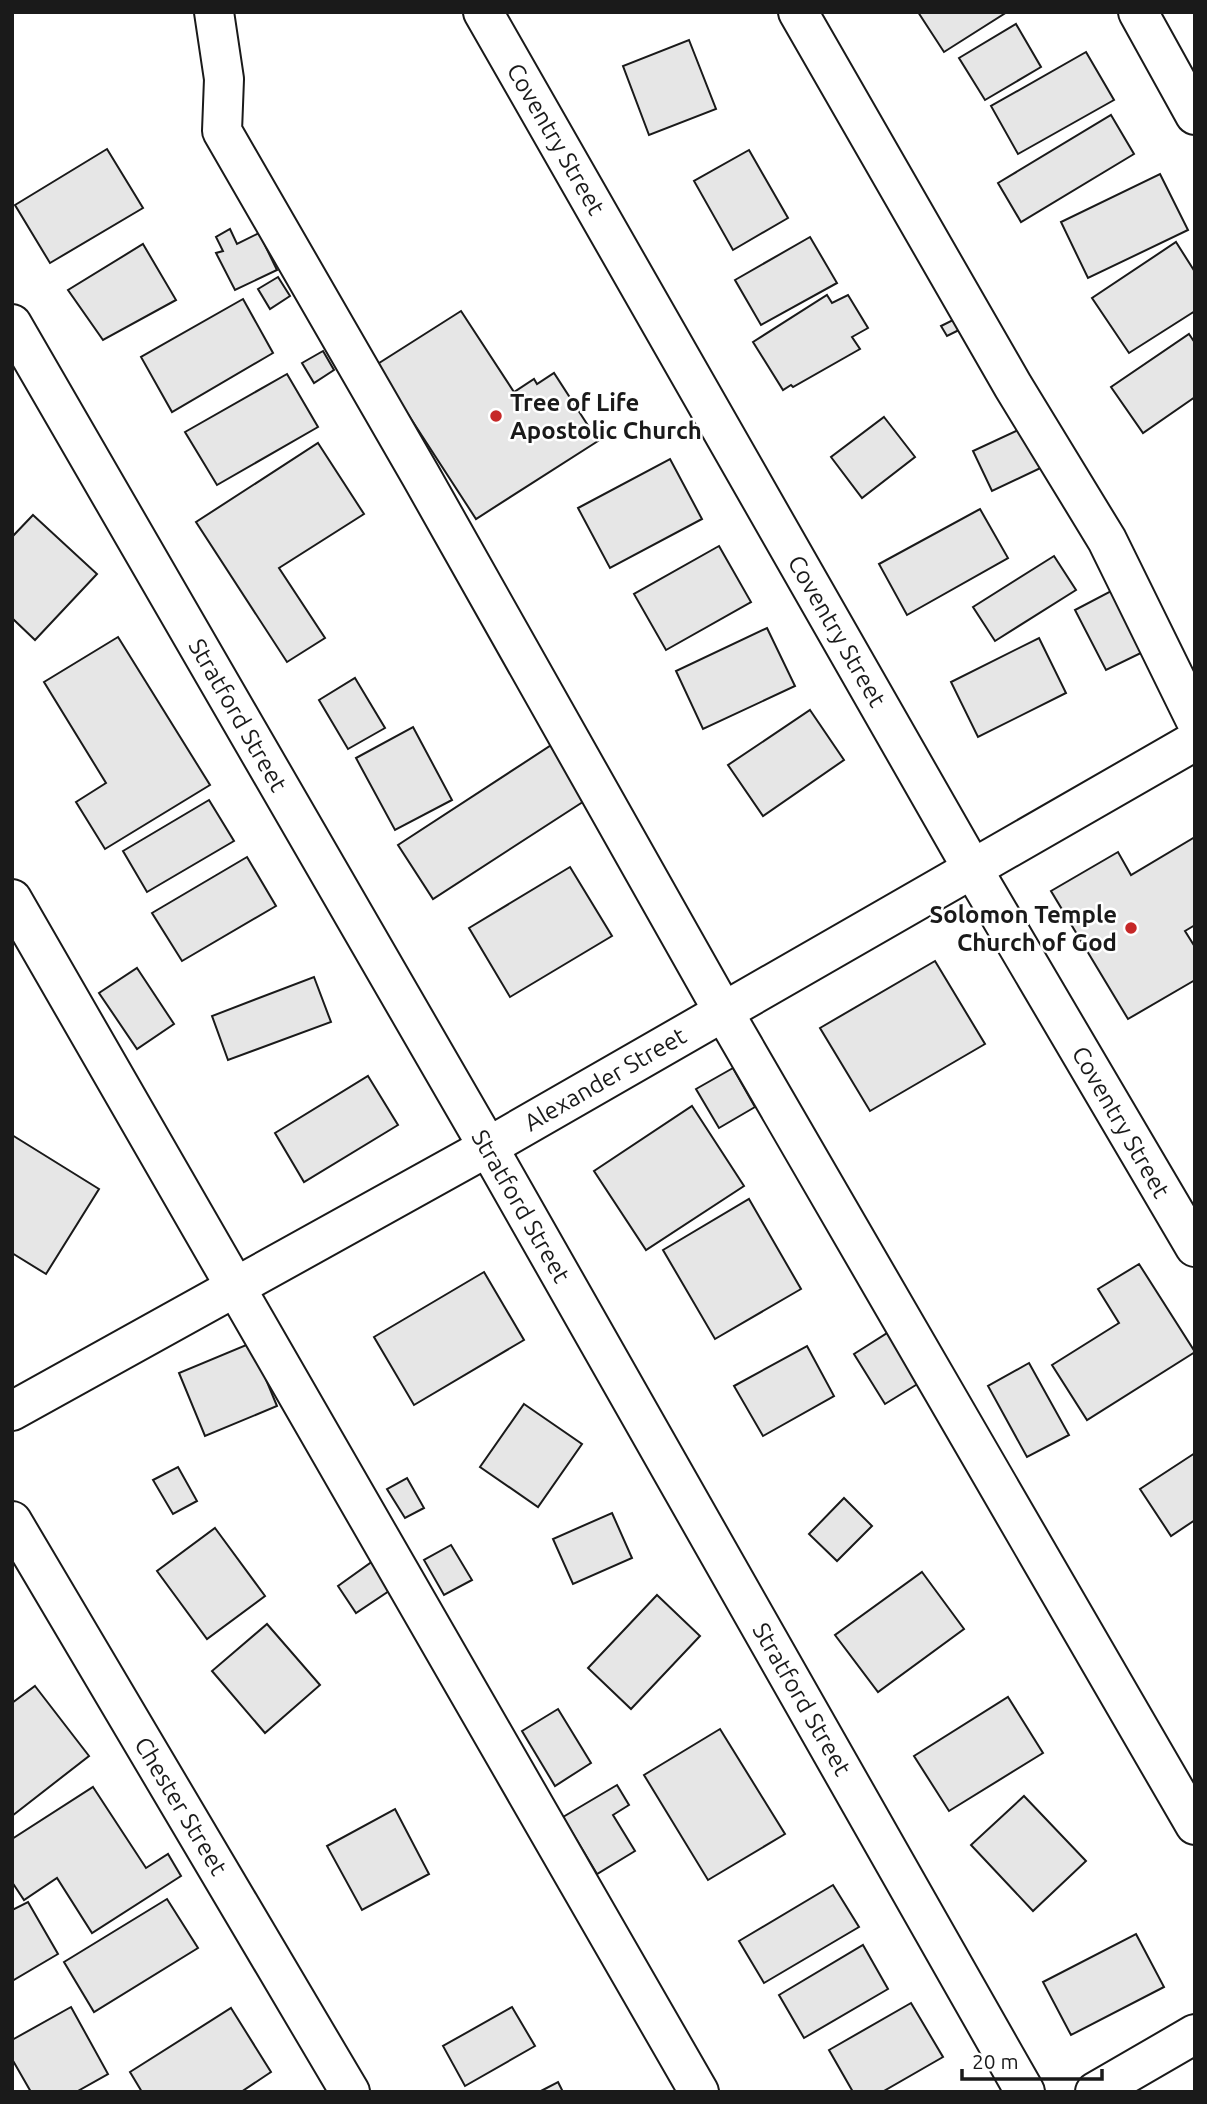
<svg xmlns="http://www.w3.org/2000/svg" width="1207" height="2104" viewBox="0 0 1207 2104" font-family="Ubuntu,sans-serif">
	<style>
		.building { fill: #e6e6e6; stroke: #1a1a1a; stroke-width: 2 }
		.lines { fill: none; stroke-linecap: round; stroke-linejoin: round }
		.minor-casing { stroke: #1a1a1a; stroke-width: 42 }
		.minor { stroke: #fff; stroke-width: 38 }
		.poi-dot { fill: #c62828; stroke: #fff; stroke-width: 2.5 }
		.labels { text-anchor: middle; dominant-baseline: central; stroke-width: 5; stroke-linejoin: round; paint-order: stroke }
		.street-label { font-size: 24px; fill: #1a1a1a; stroke: #fff }
		.poi-label { font-size: 24px; font-weight: bold; fill: #1a1a1a; stroke: #fff; text-anchor: start }
	</style>
	<rect width="100%" height="100%" fill="#fff"/>
	<g class="building">
		<polygon points="918,12 1007,12 944,52"/>
		<polygon points="1016,24 1041,67 985,100 959,58"/>
		<polygon points="689,40 716,109 649,135 623,66"/>
		<polygon points="1086,52 1114,100 1018,154 991,106"/>
		<polygon points="1111,115 1134,154 1021,222 998,183"/>
		<polygon points="107,149 143,208 50,263 15,205"/>
		<polygon points="749,150 788,218 733,250 694,181"/>
		<polygon points="1160,174 1188,230 1088,278 1061,222"/>
		<polygon points="230,229 237,244 259,233 277,270 235,290 216,253 223,251 216,237"/>
		<polygon points="810,237 837,283 761,325 735,280"/>
		<polygon points="1176,242 1195,272 1195,311 1129,353 1092,298"/>
		<polygon points="143,244 176,300 103,340 68,290"/>
		<polygon points="278,277 290,296 270,309 258,289"/>
		<polygon points="827,295 832,303 848,295 868,328 852,337 860,349 793,387 791,385 783,390 753,342"/>
		<polygon points="243,299 273,353 172,412 141,357"/>
		<polygon points="461,311 514,392 534,379 537,384 554,373 598,441 476,519 376,365"/>
		<polygon points="953,320 959,330 947,336 941,326"/>
		<polygon points="1189,334 1195,343 1195,397 1143,433 1111,387"/>
		<polygon points="323,351 334,370 314,383 302,363"/>
		<polygon points="287,374 318,427 217,485 185,432"/>
		<polygon points="884,417 915,457 862,498 831,457"/>
		<polygon points="1031,424 1049,464 992,491 973,451"/>
		<polygon points="318,443 364,514 279,568 325,638 287,662 196,522"/>
		<polygon points="670,459 702,519 610,568 578,508"/>
		<polygon points="980,509 1008,558 907,615 879,564"/>
		<polygon points="33,515 97,574 35,640 12,618 12,537"/>
		<polygon points="719,546 751,602 666,650 634,594"/>
		<polygon points="1054,556 1076,590 995,641 973,607"/>
		<polygon points="1113,590 1145,651 1106,670 1075,610"/>
		<polygon points="767,628 795,686 703,729 676,671"/>
		<polygon points="118,637 210,785 105,849 76,802 106,783 44,682"/>
		<polygon points="1039,638 1066,693 978,737 951,682"/>
		<polygon points="355,678 385,728 348,749 319,700"/>
		<polygon points="810,710 844,760 763,816 728,765"/>
		<polygon points="413,727 452,800 395,830 356,758"/>
		<polygon points="556,742 592,796 433,899 398,845"/>
		<polygon points="209,800 234,841 147,892 123,851"/>
		<polygon points="1195,837 1195,925 1185,931 1195,947 1195,980 1128,1019 1051,891 1118,852 1131,875"/>
		<polygon points="247,857 276,906 182,961 152,913"/>
		<polygon points="570,867 612,936 510,997 469,928"/>
		<polygon points="935,961 985,1044 870,1111 820,1028"/>
		<polygon points="137,968 174,1024 137,1049 99,993"/>
		<polygon points="314,977 331,1022 228,1060 212,1016"/>
		<polygon points="733,1068 755,1107 719,1128 696,1089"/>
		<polygon points="368,1076 398,1125 304,1182 275,1133"/>
		<polygon points="692,1106 744,1186 646,1250 594,1171"/>
		<polygon points="12,1135 99,1189 46,1274 12,1253"/>
		<polygon points="749,1199 801,1289 715,1339 663,1250"/>
		<polygon points="1139,1264 1195,1352 1087,1420 1052,1365 1119,1323 1098,1289"/>
		<polygon points="484,1272 524,1340 414,1405 374,1337"/>
		<polygon points="892,1330 924,1380 885,1404 854,1354"/>
		<polygon points="251,1343 277,1406 205,1436 179,1373"/>
		<polygon points="807,1346 834,1396 763,1436 734,1386"/>
		<polygon points="1029,1363 1069,1435 1027,1457 988,1386"/>
		<polygon points="524,1404 582,1444 538,1507 480,1467"/>
		<polygon points="1195,1453 1195,1520 1171,1536 1140,1489"/>
		<polygon points="178,1467 197,1501 173,1514 153,1480"/>
		<polygon points="407,1478 424,1508 405,1518 387,1489"/>
		<polygon points="844,1498 872,1526 837,1561 809,1534"/>
		<polygon points="612,1513 632,1558 573,1584 553,1539"/>
		<polygon points="215,1528 265,1596 207,1639 157,1571"/>
		<polygon points="451,1545 472,1580 444,1595 424,1560"/>
		<polygon points="373,1561 392,1589 356,1613 338,1586"/>
		<polygon points="922,1572 964,1629 878,1692 835,1635"/>
		<polygon points="657,1595 700,1636 631,1709 588,1668"/>
		<polygon points="267,1624 320,1685 265,1733 212,1671"/>
		<polygon points="35,1686 89,1756 12,1816 12,1703"/>
		<polygon points="1008,1697 1043,1753 949,1811 914,1756"/>
		<polygon points="558,1709 591,1763 555,1786 522,1731"/>
		<polygon points="720,1729 785,1834 708,1880 644,1775"/>
		<polygon points="617,1785 629,1805 613,1815 635,1851 597,1874 563,1817"/>
		<polygon points="93,1787 146,1868 168,1854 181,1876 92,1933 57,1878 24,1900 12,1882 12,1839"/>
		<polygon points="1024,1796 1086,1861 1033,1911 971,1845"/>
		<polygon points="395,1809 429,1874 362,1910 327,1846"/>
		<polygon points="833,1885 859,1927 764,1983 739,1941"/>
		<polygon points="167,1899 198,1948 94,2012 64,1962"/>
		<polygon points="28,1902 58,1954 12,1981 12,1910"/>
		<polygon points="1136,1934 1164,1987 1071,2035 1043,1982"/>
		<polygon points="863,1945 888,1989 804,2038 779,1995"/>
		<polygon points="911,2003 943,2057 882,2092 853,2092 829,2050"/>
		<polygon points="71,2007 108,2074 76,2092 31,2092 12,2059 12,2040"/>
		<polygon points="512,2007 535,2046 465,2086 443,2046"/>
		<polygon points="231,2008 271,2072 241,2092 142,2092 130,2072"/>
		<polygon points="558,2082 563,2092 539,2092"/>
	</g>
	<g class="lines">
		<g class="minor-casing">
			<g id="minor">
				<polyline points="214,12 224,79 222,131 421,476 723,1011 1195,1825"/>
				<polyline points="483,12 972,868 1195,1247"/>
				<polyline points="798,12 1013,386 1107,540 1195,719"/>
				<polyline points="1138,12 1195,115"/>
				<polyline points="12,324 488,1147 1025,2092"/>
				<polyline points="12,899 699,2092"/>
				<polyline points="12,1411 488,1147 1195,741"/>
				<polyline points="12,1521 350,2092"/>
				<polyline points="1095,2092 1195,2034"/>
			</g>
		</g>
		<use href="#minor" class="minor"/>
	</g>
	<g class="poi-dot">
		<circle cx="496" cy="416" r="7"/>
		<circle cx="1131" cy="928" r="7"/>
	</g>
	<g class="labels">
		<g class="street-label">
			<text transform="translate(556 139) rotate(60)">Coventry Street</text>
			<text transform="translate(837 631) rotate(60)">Coventry Street</text>
			<text transform="translate(238 715) rotate(60)">Stratford Street</text>
			<text transform="translate(605 1079) rotate(-30)">Alexander Street</text>
			<text transform="translate(1121 1122) rotate(60)">Coventry Street</text>
			<text transform="translate(521 1206) rotate(60)">Stratford Street</text>
			<text transform="translate(802 1699) rotate(60)">Stratford Street</text>
			<text transform="translate(181 1806) rotate(59)">Chester Street</text>
		</g>
		<g class="poi-label">
			<text x="510" y="402">Tree of Life<tspan x="510" dy="28">Apostolic Church</tspan></text>
			<text x="1117" y="914" text-anchor="end">Solomon Temple<tspan x="1117" dy="28">Church of God</tspan></text>
		</g>
	</g>
	<rect width="1207" height="2104" fill="none" stroke="#1a1a1a" stroke-width="28"/>
	<path d="M962 2069v10h140v-10" fill="none" stroke="#1a1a1a" stroke-width="3.5"/>
	<text x="972" y="2069" font-size="21" fill="#1a1a1a" stroke="#ffffff" stroke-width="5" paint-order="stroke">20 m</text>
</svg>
